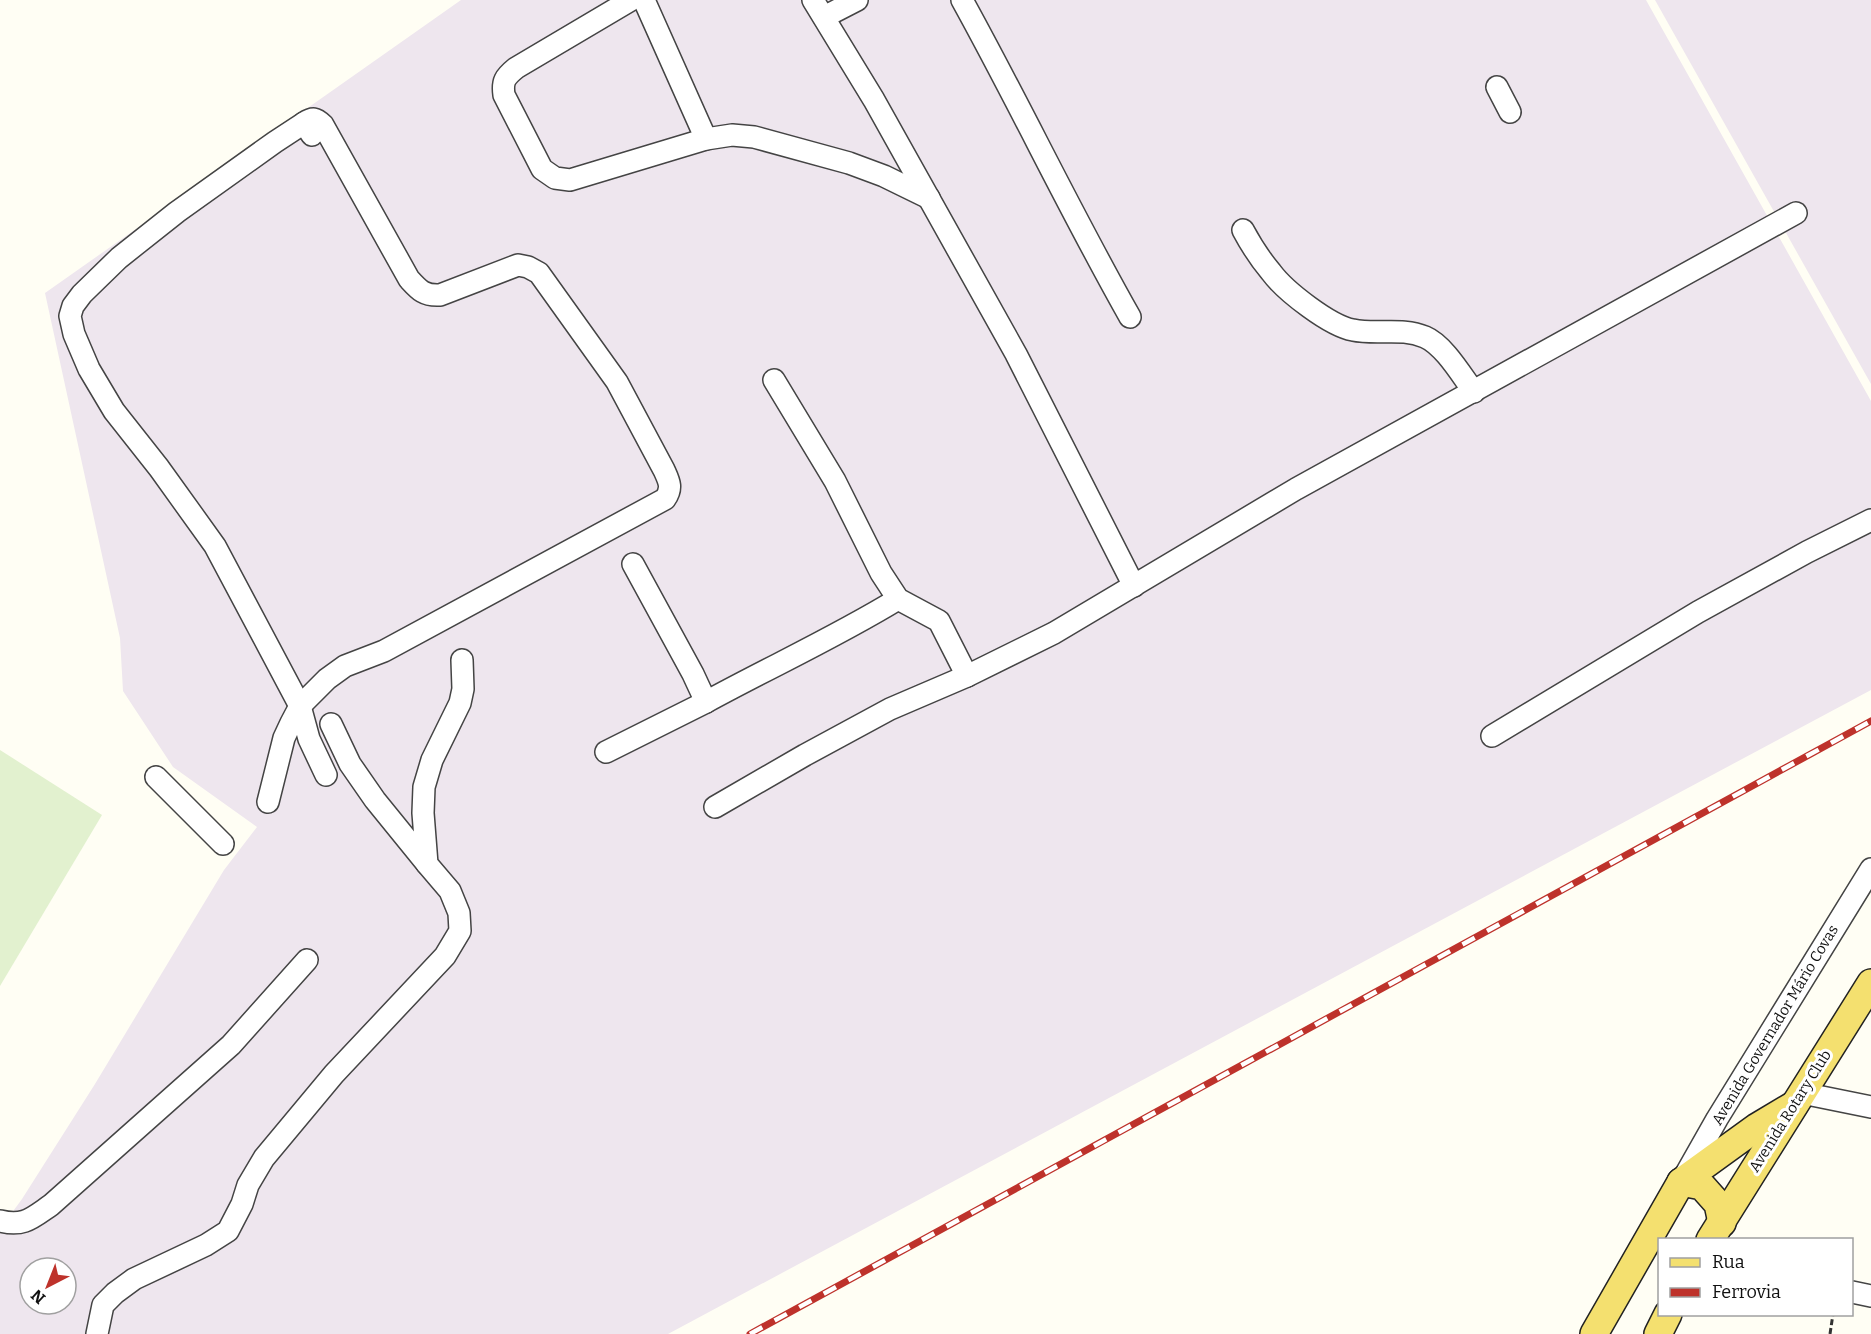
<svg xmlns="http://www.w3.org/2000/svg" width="1871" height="1334" viewBox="0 0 1871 1334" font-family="Bitter,serif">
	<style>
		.industrial { fill: #eee6ee; fill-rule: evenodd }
		.pitch { fill: #e2f1cf }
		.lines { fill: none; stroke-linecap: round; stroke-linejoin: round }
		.minor-casing { stroke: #444; stroke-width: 24 }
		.major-casing { stroke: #222; stroke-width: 30 }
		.path { stroke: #333; stroke-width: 3; stroke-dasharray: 6 3; stroke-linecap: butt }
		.minor { stroke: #fff; stroke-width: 21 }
		.major { stroke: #f4e06f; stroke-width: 27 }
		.rail-casing { stroke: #be322b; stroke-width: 7 }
		.rail { stroke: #fff; stroke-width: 4.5; stroke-dasharray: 14; stroke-linecap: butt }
		.labels { text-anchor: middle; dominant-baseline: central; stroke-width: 6; stroke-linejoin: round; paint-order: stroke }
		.street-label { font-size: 15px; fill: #111; stroke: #fff }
	</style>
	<rect width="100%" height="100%" fill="#fffef4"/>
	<g class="industrial">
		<path d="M461 0H1646L1871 401V690L668 1334H0V1229L22 1199 95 1084 224 870 257 827 173 767 123 691 120 638 45 293ZM30 1268H66V1304H30Z"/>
		<polygon points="1655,0 1871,0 1871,384"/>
	</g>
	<polygon class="pitch" points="0,750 102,815 0,986"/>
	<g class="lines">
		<g class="minor-casing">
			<g id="minor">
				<path d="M631 0 516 68C505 77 502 81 504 95L542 169 555 178 570 180 706 139 732 135 754 137 849 163 884 176 929 198"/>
				<polyline points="644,0 706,139"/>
				<polyline points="813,0 874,100 1016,354 1134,586"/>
				<path d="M962 0C1020 105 1071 213 1130 317"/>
				<polyline points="824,17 857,0"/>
				<polyline points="1497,87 1510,112"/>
				<polyline points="312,135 304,123 275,142 177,212 119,258 82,294 73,306 70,316 74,334 89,369 114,411 159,468 215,546 300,706 309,739 326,775"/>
				<path d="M1243 230C1251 245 1260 259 1271 272 1285 291 1330 326 1353 330 1377 335 1402 327 1425 337 1444 345 1462 376 1474 392"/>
				<path d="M633 564 693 674 706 702C770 667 836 637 898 599"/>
				<polyline points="967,676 1054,633 1296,489 1796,213"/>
				<polyline points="331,724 350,764 375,800 427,864"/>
				<polyline points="1492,736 1698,612 1807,552 1871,520"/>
				<polyline points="606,752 706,702"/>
				<polyline points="156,777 223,844"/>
				<path d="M268 802 284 738 291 723 300 706 327 679 345 666 384 651 665 499C673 488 669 481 664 470L617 382 539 273 528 267 518 265 440 295C424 296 419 290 409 279L323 125C316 118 313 117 304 123"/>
				<polyline points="715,807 805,755 890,709 967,676 939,621 898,599 881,573 835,481 774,380"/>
				<polyline points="1802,1093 1871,1107"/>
				<polyline points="1683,1179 1717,1119 1871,869"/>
				<path d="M0 1221C24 1227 32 1218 51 1205L231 1045 307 960"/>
				<polyline points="1852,1292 1871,1296"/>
				<polyline points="97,1334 103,1305 115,1293 134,1279 206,1245 228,1231 242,1204 248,1185 264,1158 334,1074 445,956 460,931 459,913 450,891 427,864 423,813 424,787 432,760 460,703 463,689 462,660"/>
			</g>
		</g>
		<g class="major-casing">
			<g id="major">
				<polyline points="1681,1182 1702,1186 1718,1204 1722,1223"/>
				<polyline points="1710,1240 1871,983"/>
				<polyline points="1594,1334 1681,1182 1757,1127 1794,1105"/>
				<polyline points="1658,1334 1668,1314"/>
			</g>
		</g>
		<polyline class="path" points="1830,1334 1833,1314"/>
		<use href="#minor" class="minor"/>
		<use href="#major" class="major"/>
		<g class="rail-casing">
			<polyline id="rail" points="750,1334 1871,721"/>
		</g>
		<use href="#rail" class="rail"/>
	</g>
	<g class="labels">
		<g class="street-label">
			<text transform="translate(1775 1025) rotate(-59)">Avenida Governador Mário Covas</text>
			<text transform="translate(1790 1111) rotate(-58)">Avenida Rotary Club</text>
		</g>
	</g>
	<rect x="1658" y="1238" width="195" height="78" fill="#ffffff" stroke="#a0a0a0" stroke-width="1.5"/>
	<rect x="1670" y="1258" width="30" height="9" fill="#f4e06f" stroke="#a0a0a0" stroke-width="1.5"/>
	<text x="1712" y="1268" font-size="18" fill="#111111">Rua</text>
	<rect x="1670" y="1288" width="30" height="9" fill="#be322b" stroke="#a0a0a0" stroke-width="1.5"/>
	<text x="1712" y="1298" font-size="18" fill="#111111">Ferrovia</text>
	<g transform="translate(48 1286) rotate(222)"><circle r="28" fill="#ffffff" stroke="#a0a0a0" stroke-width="1.5"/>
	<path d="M0-4.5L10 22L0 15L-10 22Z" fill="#be322b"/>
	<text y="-9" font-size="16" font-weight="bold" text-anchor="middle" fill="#111111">N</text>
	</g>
</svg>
